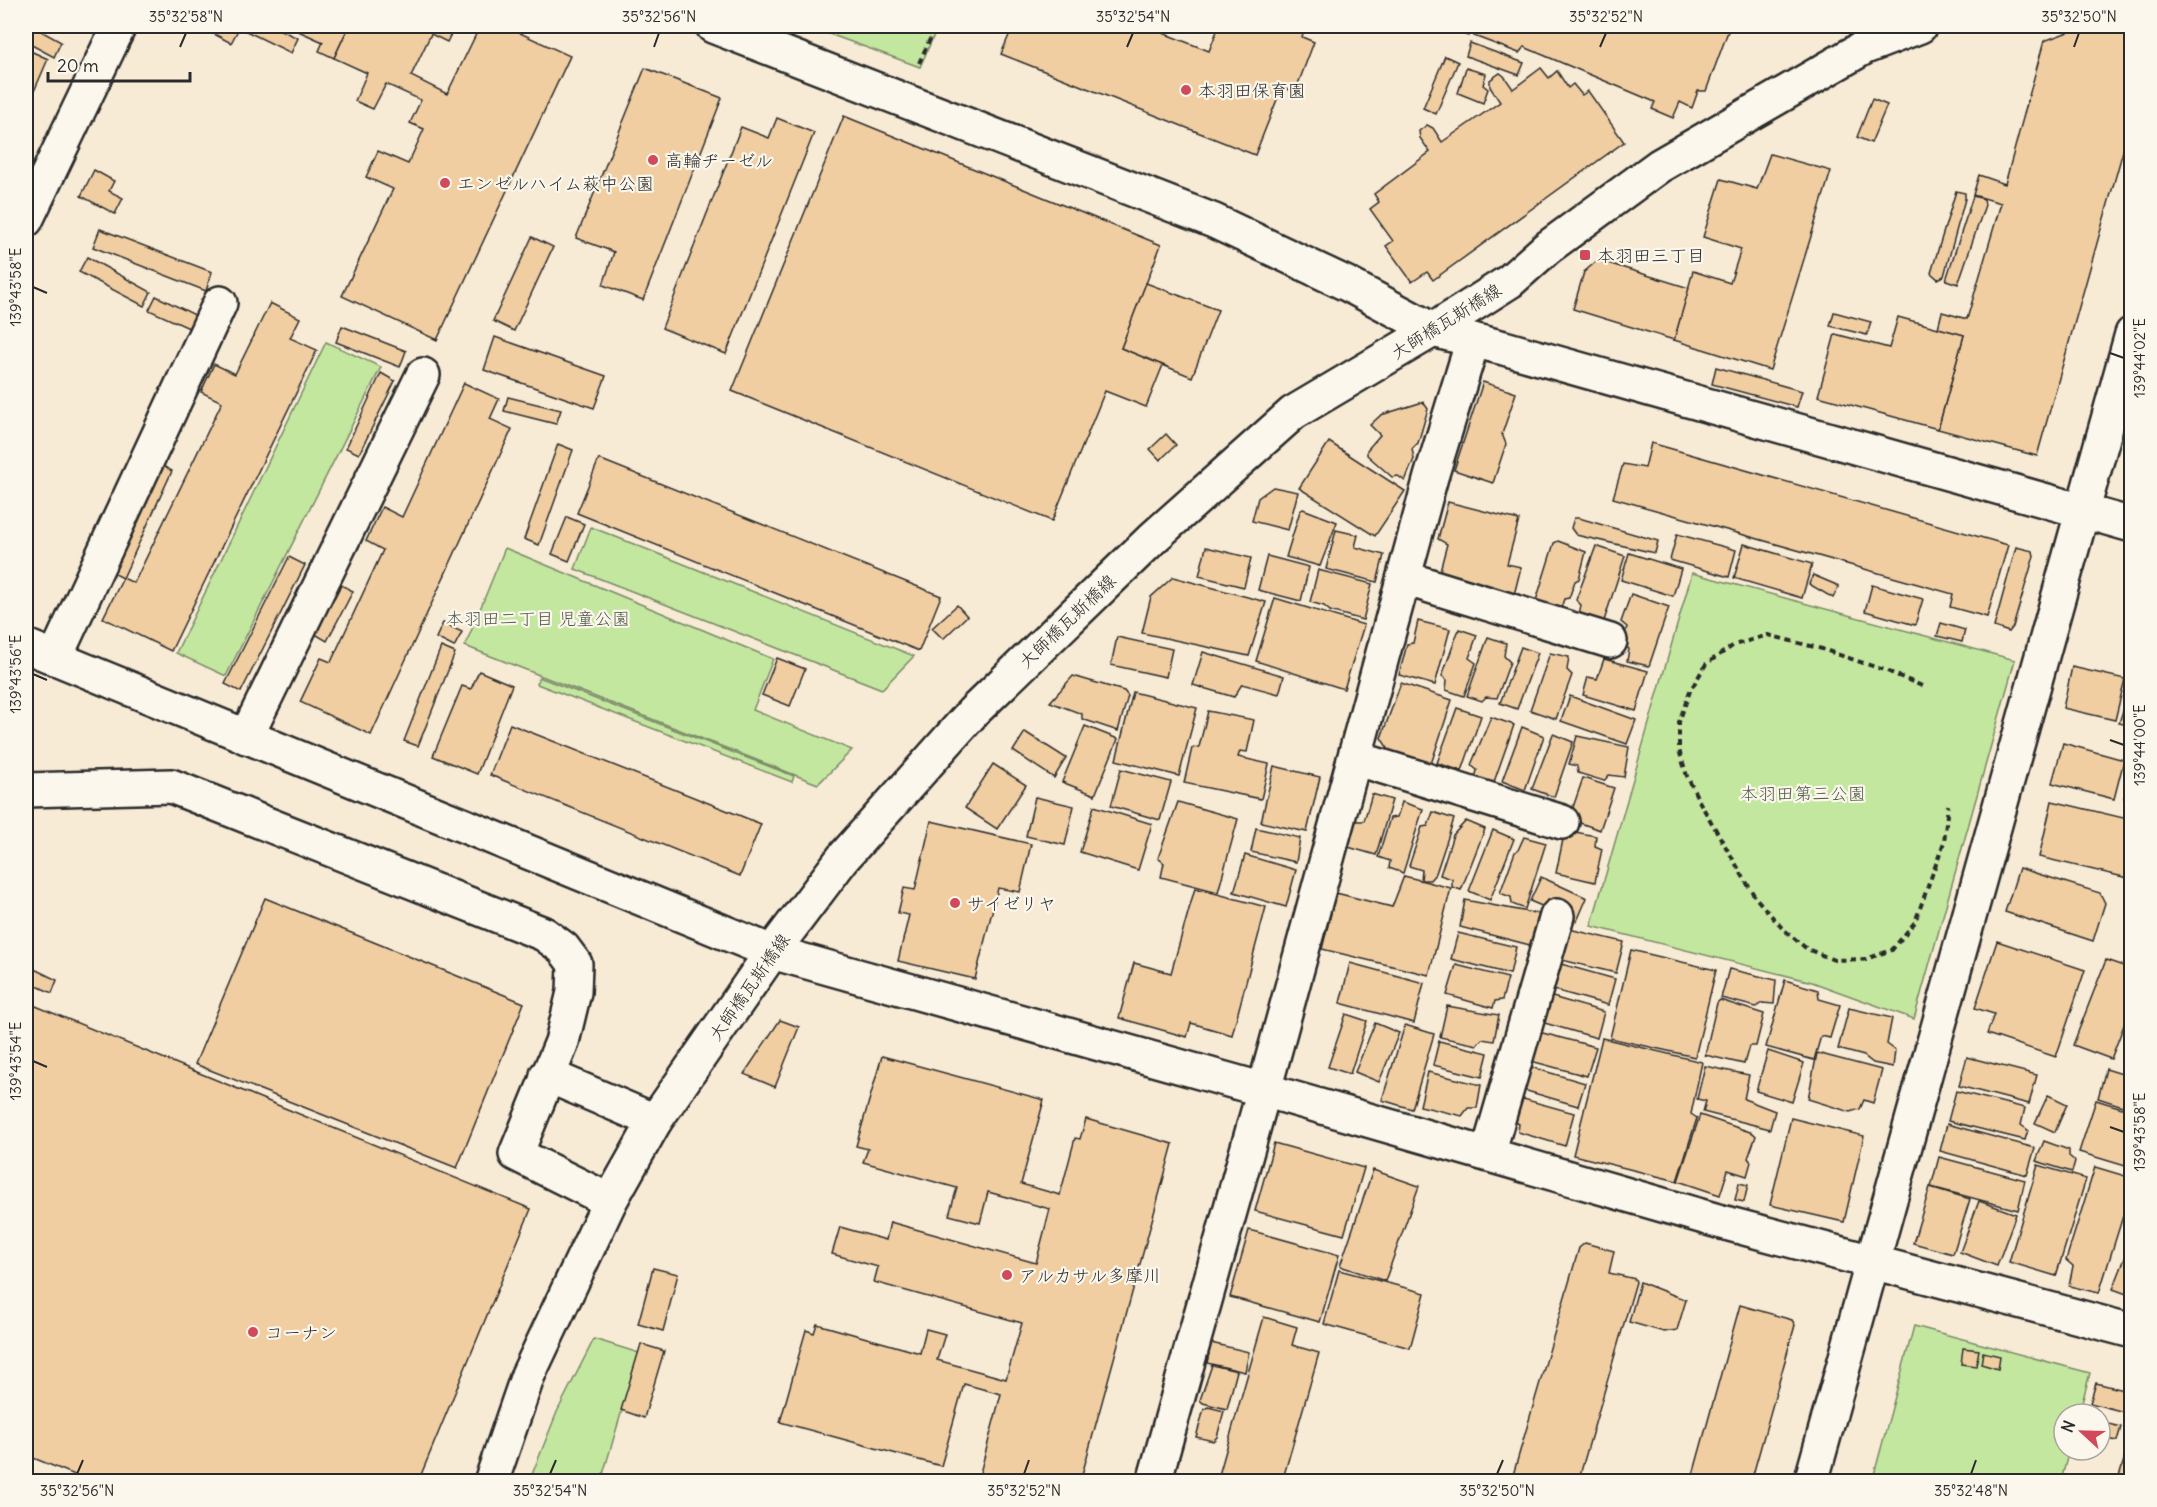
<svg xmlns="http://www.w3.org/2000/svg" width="2157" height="1507" viewBox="0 0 2157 1507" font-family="Delius,'Klee One',sans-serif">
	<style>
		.green { fill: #c4e7a0; stroke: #788966; stroke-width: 1.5 }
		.building { fill: #f1cea2; stroke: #2b2b2b; stroke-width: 1.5 }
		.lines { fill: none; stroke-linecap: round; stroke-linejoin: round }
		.minor-casing { stroke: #2b2b2b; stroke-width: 38 }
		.path { stroke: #2b2b2b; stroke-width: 4; stroke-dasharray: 6 4.5; stroke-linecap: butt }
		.minor { stroke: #fbf7ec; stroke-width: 33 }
		.ticks { fill: none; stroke: #2b2b2b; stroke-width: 2 }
		.poi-dot { fill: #d1495b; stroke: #fbf7ec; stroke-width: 2 }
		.labels { text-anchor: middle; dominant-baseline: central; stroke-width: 4.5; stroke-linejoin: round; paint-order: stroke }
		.poi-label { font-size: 18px; fill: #2b2b2b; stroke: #fbf7ec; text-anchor: start }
		.street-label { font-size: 18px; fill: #2b2b2b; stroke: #fbf7ec }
		.park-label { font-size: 18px; fill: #515a48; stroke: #fbf7ec }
		.neatline { fill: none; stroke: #2b2b2b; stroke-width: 2 }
		.ticks-label { font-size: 15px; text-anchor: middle; fill: #2b2b2b }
	</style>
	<rect width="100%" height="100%" fill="#f8ebd6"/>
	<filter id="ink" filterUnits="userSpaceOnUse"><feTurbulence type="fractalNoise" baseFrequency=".0167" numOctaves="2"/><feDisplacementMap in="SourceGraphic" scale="12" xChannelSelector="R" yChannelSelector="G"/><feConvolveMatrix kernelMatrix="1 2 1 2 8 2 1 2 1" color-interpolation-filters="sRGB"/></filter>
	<g filter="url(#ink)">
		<g class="green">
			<polygon points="823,26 938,26 920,67 821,31"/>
			<polygon points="326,342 381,367 226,676 176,653"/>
			<polygon points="591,527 914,656 882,689 575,569"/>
			<polygon points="505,548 773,659 753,710 852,750 818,784 465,646"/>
			<polygon points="1692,573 2015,660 1914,1019 1812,982 1591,926"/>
			<polygon points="539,677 794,776 792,782 537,684"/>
			<polygon points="1914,1326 2090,1373 2079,1414 2064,1414 2064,1450 2069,1450 2061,1481 1872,1482"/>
			<polygon points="594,1339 639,1353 601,1481 529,1482 557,1412"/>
		</g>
		<g class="building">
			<polygon points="26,26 32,26 61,42 54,57 26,42"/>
			<polygon points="199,26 240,26 231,43"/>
			<polygon points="243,26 272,26 298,38 291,53 242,29"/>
			<polygon points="287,26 349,26 334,58 319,51 323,42"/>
			<polygon points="349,26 455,26 447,42 431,34 411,76 447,94 480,26 505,26 570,56 437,340 342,296 393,189 366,177 378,151 408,164 424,129 410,123 421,100 386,84 373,109 355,101 367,73 334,58"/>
			<polygon points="1013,26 1145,26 1209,51 1219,26 1306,26 1302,37 1314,42 1295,92 1282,87 1255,155 1001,54"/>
			<polygon points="1442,26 1472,26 1468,36"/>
			<polygon points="1478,26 1730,26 1706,91 1698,91 1692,108 1680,102 1673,118 1652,109 1655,102 1524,47 1519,53 1474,36"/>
			<polygon points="2084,26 2132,26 2132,119 2037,456 1938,429 1964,335 1938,328 1942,312 1967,319 2001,203 1973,195 1979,175 2005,184 2044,41"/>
			<polygon points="1470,43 1524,63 1519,75 1466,56"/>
			<polygon points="26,49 48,59 26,110"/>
			<polygon points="1445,56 1458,62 1436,114 1423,108"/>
			<polygon points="645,68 722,98 643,300 603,285 614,252 576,238"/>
			<polygon points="1466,68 1486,74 1483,85 1488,89 1483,103 1458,93"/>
			<polygon points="1541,68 1549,78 1557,71 1568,88 1573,84 1582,95 1588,91 1624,142 1433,280 1427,272 1412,282 1386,246 1393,241 1370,209 1379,202 1374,194 1430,152 1420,138 1419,131 1427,125 1433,128 1442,142 1500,102 1490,87 1490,80 1500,73 1504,76 1513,89"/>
			<polygon points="1872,99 1887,105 1871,143 1857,137"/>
			<polygon points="844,116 1161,245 1121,348 1163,365 1146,407 1105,391 1052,521 732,391"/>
			<polygon points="777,118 814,133 726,354 662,328 741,127 769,138"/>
			<polygon points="1770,154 1831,171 1770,370 1674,340 1693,271 1730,283 1741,249 1703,237 1721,179 1757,189"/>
			<polygon points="94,170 114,181 109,191 123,198 115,214 81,196"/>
			<polygon points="1956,191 1965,193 1965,199 1944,276 1938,279 1931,273"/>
			<polygon points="1973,196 1984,199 1985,205 1958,284 1946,280"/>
			<polygon points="100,229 212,272 206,291 93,247"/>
			<polygon points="532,237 553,247 514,331 493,321"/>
			<polygon points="87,257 151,292 144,306 79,272"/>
			<polygon points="1598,260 1689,288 1674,340 1573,309 1584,272"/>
			<polygon points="1146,283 1218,310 1192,377 1121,348"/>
			<polygon points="156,296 197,316 191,329 149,310"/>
			<polygon points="270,303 300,318 290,338 317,350 171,651 103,618 123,578 134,583 222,402 201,392 214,364 235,374"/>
			<polygon points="1834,312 1871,322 1867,335 1830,326"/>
			<polygon points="1898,317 1964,335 1938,429 1818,396 1835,334 1889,348"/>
			<polygon points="342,326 406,351 400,367 336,342"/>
			<polygon points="495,337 606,376 594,408 484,370"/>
			<polygon points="1716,367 1802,391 1797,407 1712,384"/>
			<polygon points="381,373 395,381 359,454 346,448"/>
			<polygon points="1483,382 1516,393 1502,434 1506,444 1493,483 1454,470"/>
			<polygon points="464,383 499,399 490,419 512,429 371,735 300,702 321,658 331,662 383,550 366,541 382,507 402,517"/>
			<polygon points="508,397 561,410 556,424 504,411"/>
			<polygon points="1423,402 1428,409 1418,443 1412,449 1414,459 1405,481 1398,476 1392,477 1367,455 1367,450 1380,435 1370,425 1381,415"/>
			<polygon points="1166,434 1176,445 1160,460 1150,449"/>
			<polygon points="1329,442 1405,491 1375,536 1299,488"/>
			<polygon points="1651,443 2008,545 1987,617 1950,607 1953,594 1613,498 1623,464 1645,468"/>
			<polygon points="558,444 573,450 539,545 524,539"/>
			<polygon points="599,459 941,596 919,651 577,513"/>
			<polygon points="161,465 172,471 123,578 111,572"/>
			<polygon points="1273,487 1298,492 1288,530 1252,521 1258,498"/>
			<polygon points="1448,502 1519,520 1507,564 1521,567 1513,599 1438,578 1447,544 1438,539"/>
			<polygon points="1303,509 1337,522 1320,566 1286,557 1300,511"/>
			<polygon points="567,517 584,524 569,561 552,554"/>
			<polygon points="1574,518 1579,518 1658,541 1655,553 1576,535 1571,528"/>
			<polygon points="1336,530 1358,535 1355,547 1384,555 1377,582 1326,569"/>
			<polygon points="1677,534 1736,550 1729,577 1670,560"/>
			<polygon points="1558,541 1586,552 1579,579 1575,581 1569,598 1564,599 1560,611 1535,604 1554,543"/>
			<polygon points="1744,544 1812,564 1802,598 1734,578"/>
			<polygon points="1596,546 1625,556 1603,624 1579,616 1581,605 1576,600"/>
			<polygon points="1206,547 1251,558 1244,587 1199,576"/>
			<polygon points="2016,547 2033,551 2034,556 2013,627 2009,632 1994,627"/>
			<polygon points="1629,553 1681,569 1673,596 1621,580"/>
			<polygon points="1267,556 1309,567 1301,601 1258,590"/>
			<polygon points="289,557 305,565 241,692 225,684"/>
			<polygon points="1318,570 1372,584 1363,620 1330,611 1324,606 1310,602"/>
			<polygon points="1813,575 1839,586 1833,598 1809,584"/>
			<polygon points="1173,577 1266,602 1249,656 1142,633 1151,597"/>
			<polygon points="341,585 353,591 327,641 315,634"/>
			<polygon points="1872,585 1923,599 1915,625 1865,611"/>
			<polygon points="1631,594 1669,607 1649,666 1627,661 1629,649 1622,644 1627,627 1621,622"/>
			<polygon points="1275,598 1364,625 1344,689 1256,661"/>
			<polygon points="957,605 967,616 943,639 932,628"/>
			<polygon points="1418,621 1450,629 1435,685 1399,675 1407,644 1413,643"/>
			<polygon points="443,623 462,632 454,647 436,638"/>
			<polygon points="1941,623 1965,630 1962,642 1937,636"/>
			<polygon points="1459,629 1477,635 1469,658 1476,663 1464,696 1446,690 1447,680 1442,676"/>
			<polygon points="1117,637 1172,649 1166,677 1111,665"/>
			<polygon points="1488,637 1506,643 1504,656 1510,662 1497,698 1486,697 1482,701 1467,696"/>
			<polygon points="441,647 455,653 418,746 404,741"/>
			<polygon points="1521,647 1538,653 1517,709 1500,703"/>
			<polygon points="1203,652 1284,676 1279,694 1242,684 1234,697 1193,685"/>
			<polygon points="1550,653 1569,657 1567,670 1572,675 1556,719 1530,710"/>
			<polygon points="777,658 805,669 790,706 762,695"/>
			<polygon points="1604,659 1648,671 1636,711 1583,695 1588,677 1597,679"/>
			<polygon points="2072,667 2125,679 2115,720 2063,708"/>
			<polygon points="479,671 512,685 477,774 433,756 462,686 471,689"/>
			<polygon points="1073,676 1124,691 1128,696 1118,731 1082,719 1082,714 1050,702"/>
			<polygon points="2132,682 2132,726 2119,723"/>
			<polygon points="1401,683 1452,700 1431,764 1389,750 1381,738"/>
			<polygon points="1133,692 1197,708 1179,776 1116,760"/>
			<polygon points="1570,696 1636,720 1627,744 1561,721"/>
			<polygon points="1457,708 1481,716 1462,771 1437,763"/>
			<polygon points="1208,711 1254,720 1247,752 1240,751 1238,757 1269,764 1261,799 1184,783 1192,748 1199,747"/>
			<polygon points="1491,717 1514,725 1494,782 1475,780 1477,770 1471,765"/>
			<polygon points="510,724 761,824 740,876 490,775"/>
			<polygon points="1085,726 1118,739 1095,795 1062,782"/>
			<polygon points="1522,727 1544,736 1525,790 1502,781"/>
			<polygon points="1025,732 1066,758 1054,778 1013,751"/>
			<polygon points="1553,734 1573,742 1554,797 1532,789"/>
			<polygon points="1577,736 1629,747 1624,777 1609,775 1604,781 1578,773 1577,766 1569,764"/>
			<polygon points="2063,743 2124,760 2114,799 2052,783"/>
			<polygon points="993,764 1026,785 997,829 965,808"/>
			<polygon points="1274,766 1320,777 1307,832 1261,822"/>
			<polygon points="1121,769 1171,782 1160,820 1111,806"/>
			<polygon points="2132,770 2132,800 2124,798"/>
			<polygon points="1583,778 1614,788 1600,830 1569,819"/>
			<polygon points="1372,794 1392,800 1376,855 1348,847 1356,821 1364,821"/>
			<polygon points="1035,797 1074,806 1065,845 1026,836"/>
			<polygon points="2052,801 2132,820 2132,879 2039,857"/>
			<polygon points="1178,802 1238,819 1218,892 1161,877 1164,863 1158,858"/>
			<polygon points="1402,802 1423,809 1403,873 1389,868 1390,861 1378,857 1390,818 1397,817"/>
			<polygon points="1094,806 1152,824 1138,870 1080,852"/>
			<polygon points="1433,812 1454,819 1436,873 1430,880 1421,880 1422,870 1409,866 1422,827 1428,826"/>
			<polygon points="931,821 1031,844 1020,892 998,888 975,979 898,961 909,915 898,913 904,888 915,890"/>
			<polygon points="1466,821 1485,829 1461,890 1452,887 1452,879 1440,875 1453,835"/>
			<polygon points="1256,828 1300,838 1296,862 1251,852"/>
			<polygon points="1493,830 1514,839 1490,900 1469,891"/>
			<polygon points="1565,830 1596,836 1595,846 1602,849 1595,882 1556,873"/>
			<polygon points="1524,837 1546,843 1525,909 1512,904 1511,897 1500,893 1515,852 1518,850"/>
			<polygon points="1245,855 1296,870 1286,907 1234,892"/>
			<polygon points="2019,868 2100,893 2105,903 2093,941 2005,912"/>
			<polygon points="1404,876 1451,888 1429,975 1322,949 1336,893 1392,907"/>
			<polygon points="1541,877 1587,898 1577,921 1530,901"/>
			<polygon points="1195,888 1266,907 1232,1035 1191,1023 1187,1037 1119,1018 1134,963 1171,973"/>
			<polygon points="265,898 524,1003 457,1168 195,1064"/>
			<polygon points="1465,900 1539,914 1530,945 1460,927"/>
			<polygon points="1569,929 1624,942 1616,973 1562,960"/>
			<polygon points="1458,933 1516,947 1510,974 1451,959"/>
			<polygon points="1997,941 2085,970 2056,1057 1987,1034 1994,1014 1975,1008"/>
			<polygon points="1631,950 1716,970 1695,1057 1610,1038"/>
			<polygon points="2106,960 2132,969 2132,1004 2111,1059 2073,1045"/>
			<polygon points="1554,962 1615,979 1608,1005 1547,988"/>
			<polygon points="1350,963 1424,983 1414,1023 1340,1003"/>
			<polygon points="26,965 57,980 52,993 26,981"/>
			<polygon points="1456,965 1508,978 1502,1000 1495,1001 1493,1008 1447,995"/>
			<polygon points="1729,969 1776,980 1774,1004 1762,1003 1756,1007 1721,998"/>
			<polygon points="1785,980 1818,990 1819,999 1840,1005 1830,1038 1821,1036 1814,1060 1766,1047"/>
			<polygon points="1549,996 1604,1012 1597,1038 1541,1022"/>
			<polygon points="1720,1000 1764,1014 1756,1046 1749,1046 1744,1064 1705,1055 1717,1003"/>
			<polygon points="26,1002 531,1209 418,1482 92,1482 26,1455"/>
			<polygon points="1447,1006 1499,1015 1494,1041 1482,1039 1477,1045 1440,1037"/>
			<polygon points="1849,1008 1892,1018 1887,1044 1895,1050 1893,1067 1873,1063 1864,1056 1838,1049"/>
			<polygon points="1346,1014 1367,1021 1350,1074 1328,1067"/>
			<polygon points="780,1020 799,1027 775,1087 744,1074"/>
			<polygon points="1375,1023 1399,1033 1379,1082 1355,1072"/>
			<polygon points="1405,1025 1434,1034 1412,1109 1382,1100"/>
			<polygon points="1535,1031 1596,1047 1587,1076 1527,1060"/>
			<polygon points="1602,1038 1702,1062 1691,1114 1697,1118 1677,1181 1573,1155"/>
			<polygon points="1439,1041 1488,1053 1482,1077 1433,1065"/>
			<polygon points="1768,1051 1804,1063 1792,1102 1756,1091"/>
			<polygon points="1817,1053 1882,1070 1873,1103 1864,1100 1860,1109 1850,1112 1808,1099"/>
			<polygon points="882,1056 1044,1100 1021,1184 1060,1195 1075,1138 1080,1139 1086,1119 1173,1144 1080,1482 985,1482 987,1475 980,1473 1001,1394 964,1384 941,1466 780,1422 806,1330 814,1333 817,1324 920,1353 926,1329 945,1334 937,1360 1006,1379 1022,1323 874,1282 878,1267 832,1254 840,1227 886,1240 890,1222 1036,1263 1050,1209 988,1192 980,1223 949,1215 957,1188 863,1162 868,1149 856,1146"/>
			<polygon points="1967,1057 2037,1075 2029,1104 1959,1086"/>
			<polygon points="1527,1066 1585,1083 1578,1106 1520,1089"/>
			<polygon points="1705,1066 1749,1075 1744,1099 1775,1111 1770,1129 1703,1112 1706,1101 1697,1099"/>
			<polygon points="2106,1069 2132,1077 2132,1109 2098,1098"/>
			<polygon points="1428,1072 1481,1085 1477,1108 1468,1108 1462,1116 1420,1106"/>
			<polygon points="1956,1091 2025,1108 2021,1125 2028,1130 2025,1140 1948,1121"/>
			<polygon points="2048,1095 2067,1104 2055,1132 2035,1123"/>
			<polygon points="1516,1097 1574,1113 1565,1146 1518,1132 1519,1124 1510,1119"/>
			<polygon points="2096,1100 2132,1111 2132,1168 2079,1152"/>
			<polygon points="1700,1115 1753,1133 1756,1136 1748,1158 1751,1162 1747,1176 1728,1170 1720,1195 1678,1181"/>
			<polygon points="1791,1118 1864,1136 1844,1222 1770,1205"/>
			<polygon points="1947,1124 2035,1148 2027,1175 1940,1151"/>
			<polygon points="2044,1141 2069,1150 2069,1156 2075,1161 2072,1172 2036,1161"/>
			<polygon points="1274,1143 1364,1168 1344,1235 1255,1211"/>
			<polygon points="1939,1157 2025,1180 2018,1210 1931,1187"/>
			<polygon points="2038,1165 2086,1179 2056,1276 2009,1262"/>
			<polygon points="2095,1167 2132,1178 2132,1187 2099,1293 2069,1286 2073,1266 2066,1260"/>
			<polygon points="1373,1170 1419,1186 1385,1281 1340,1266"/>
			<polygon points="1739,1183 1748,1185 1744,1202 1735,1200"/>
			<polygon points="1930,1187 1970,1199 1953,1254 1913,1243"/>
			<polygon points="1979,1201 2016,1214 1997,1266 1960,1252"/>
			<polygon points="1249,1230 1339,1255 1320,1322 1230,1297"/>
			<polygon points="2132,1240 2132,1296 2113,1289"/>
			<polygon points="1585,1243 1614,1251 1609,1273 1635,1279 1636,1282 1578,1482 1511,1482 1579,1248"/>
			<polygon points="653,1268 678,1274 663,1331 638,1324"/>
			<polygon points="1339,1270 1425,1293 1410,1348 1324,1324"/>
			<polygon points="1640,1282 1686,1300 1677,1330 1664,1332 1629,1322"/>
			<polygon points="1740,1305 1792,1320 1795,1325 1751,1482 1691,1482"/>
			<polygon points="1264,1317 1297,1327 1292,1345 1319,1353 1282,1482 1217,1482"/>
			<polygon points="1211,1343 1249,1352 1245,1372 1207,1363"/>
			<polygon points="641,1344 664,1351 644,1418 621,1410"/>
			<polygon points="1963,1348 1979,1350 1976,1366 1961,1364"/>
			<polygon points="1983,1352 2000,1356 1998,1369 1981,1364"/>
			<polygon points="1212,1365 1237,1371 1227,1409 1203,1403 1200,1400"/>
			<polygon points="2096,1383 2132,1392 2132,1414 2090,1403"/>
			<polygon points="1208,1407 1224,1411 1217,1437 1213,1441 1196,1437 1204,1409"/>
			<polygon points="2100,1422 2121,1427 2117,1441 2100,1437"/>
			<polygon points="2132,1434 2132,1480 2119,1476"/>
		</g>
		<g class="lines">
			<g class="minor-casing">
				<g id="minor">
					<polyline points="713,26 1214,221 1347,284 1433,330 1504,348 2132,525"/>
					<polyline points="26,220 119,26"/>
					<polyline points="1404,578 1610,641"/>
					<polyline points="26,646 772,952 1264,1090 1718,1221 2132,1331"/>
					<polyline points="55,658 220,303"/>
					<polyline points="246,737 423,375"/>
					<polyline points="1355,758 1562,822"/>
					<polyline points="26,790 171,786 544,934 563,948 575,964 574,992 562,1042 516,1154 610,1201"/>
					<polyline points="547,1075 655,1121"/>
					<polyline points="1488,1154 1557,916"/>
					<polyline points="491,1482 528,1375 610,1201 655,1121 772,952 843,858 973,712 1154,537 1293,413 1433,330 1510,281 1547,248 1659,166 1865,47 1920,26"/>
					<polyline points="1154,1482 1264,1090 1431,477 1473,340"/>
					<polyline points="1811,1482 2132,334"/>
				</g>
			</g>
			<g class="path">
				<polyline points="919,63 936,26"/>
				<polyline points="1922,686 1887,671 1822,649 1768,635 1734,645 1706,664 1690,691 1679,722 1679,750 1687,776 1699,801 1755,897 1782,928 1807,949 1834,960 1866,959 1892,950 1915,922 1944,842 1948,805"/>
			</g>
			<use href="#minor" class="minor"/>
		</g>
	</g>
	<path class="ticks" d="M180 47 186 33M654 47 659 33M1127 47 1133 33M1600 47 1606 33M2074 47 2079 33M33 287 47 293M2110 353 2124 358M33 674 47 680M2110 740 2124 745M33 1061 47 1067M2110 1127 2124 1132M77 1474 83 1460M550 1474 556 1460M1024 1474 1029 1460M1497 1474 1503 1460M1971 1474 1976 1460"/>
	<g class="poi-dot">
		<circle cx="1186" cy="90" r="6"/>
		<circle cx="653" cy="160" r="6"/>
		<circle cx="445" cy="183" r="6"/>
		<rect x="1579" y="249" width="12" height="12" rx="3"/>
		<circle cx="955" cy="903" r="6"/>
		<circle cx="1007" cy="1275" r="6"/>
		<circle cx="253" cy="1332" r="6"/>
	</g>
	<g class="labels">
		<g class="poi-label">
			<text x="1198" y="90">本羽田保育園</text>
			<text x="665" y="160">高輪ヂーゼル</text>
			<text x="457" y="183">エンゼルハイム萩中公園</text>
			<text x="1597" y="255">本羽田三丁目</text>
			<text x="967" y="903">サイゼリヤ</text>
			<text x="1019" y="1275">アルカサル多摩川</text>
			<text x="265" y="1332">コーナン</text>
		</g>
		<g class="street-label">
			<text transform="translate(1446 321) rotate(-32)">大師橋瓦斯橋線</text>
			<text transform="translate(1067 621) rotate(-44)">大師橋瓦斯橋線</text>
			<text transform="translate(749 987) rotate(-55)">大師橋瓦斯橋線</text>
		</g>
		<g class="park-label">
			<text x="538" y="618">本羽田二丁目 児童公園</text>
			<text x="1803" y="793">本羽田第三公園</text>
		</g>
	</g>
	<rect width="2157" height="1507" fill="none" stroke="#fbf7ec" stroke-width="66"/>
	<g transform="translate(2082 1432) rotate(292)"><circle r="28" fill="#fbf7ec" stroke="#a8a59f" stroke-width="1.5"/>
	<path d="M0-4.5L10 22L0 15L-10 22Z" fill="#d1495b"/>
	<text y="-9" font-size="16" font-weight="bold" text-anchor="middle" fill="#2b2b2b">N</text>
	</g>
	<path d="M48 72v9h142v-9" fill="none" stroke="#2b2b2b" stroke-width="3"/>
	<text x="57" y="72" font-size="18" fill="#2b2b2b" stroke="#fbf7ec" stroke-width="4.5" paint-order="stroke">20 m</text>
	<rect x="33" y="33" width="2091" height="1441" class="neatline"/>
	<g class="ticks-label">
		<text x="186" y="22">35°32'58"N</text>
		<text x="659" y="22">35°32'56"N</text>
		<text x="1133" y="22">35°32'54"N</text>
		<text x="1606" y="22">35°32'52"N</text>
		<text x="2079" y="22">35°32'50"N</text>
		<text transform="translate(16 287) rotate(-90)" y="5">139°43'58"E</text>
		<text transform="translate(2140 358) rotate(-90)" y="5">139°44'02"E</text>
		<text transform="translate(16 674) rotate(-90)" y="5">139°43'56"E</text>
		<text transform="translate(2140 745) rotate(-90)" y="5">139°44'00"E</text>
		<text transform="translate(16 1061) rotate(-90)" y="5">139°43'54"E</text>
		<text transform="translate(2140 1132) rotate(-90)" y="5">139°43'58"E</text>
		<text x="77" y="1496">35°32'56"N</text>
		<text x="550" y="1496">35°32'54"N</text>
		<text x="1024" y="1496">35°32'52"N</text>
		<text x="1497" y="1496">35°32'50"N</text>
		<text x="1971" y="1496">35°32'48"N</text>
	</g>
</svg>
